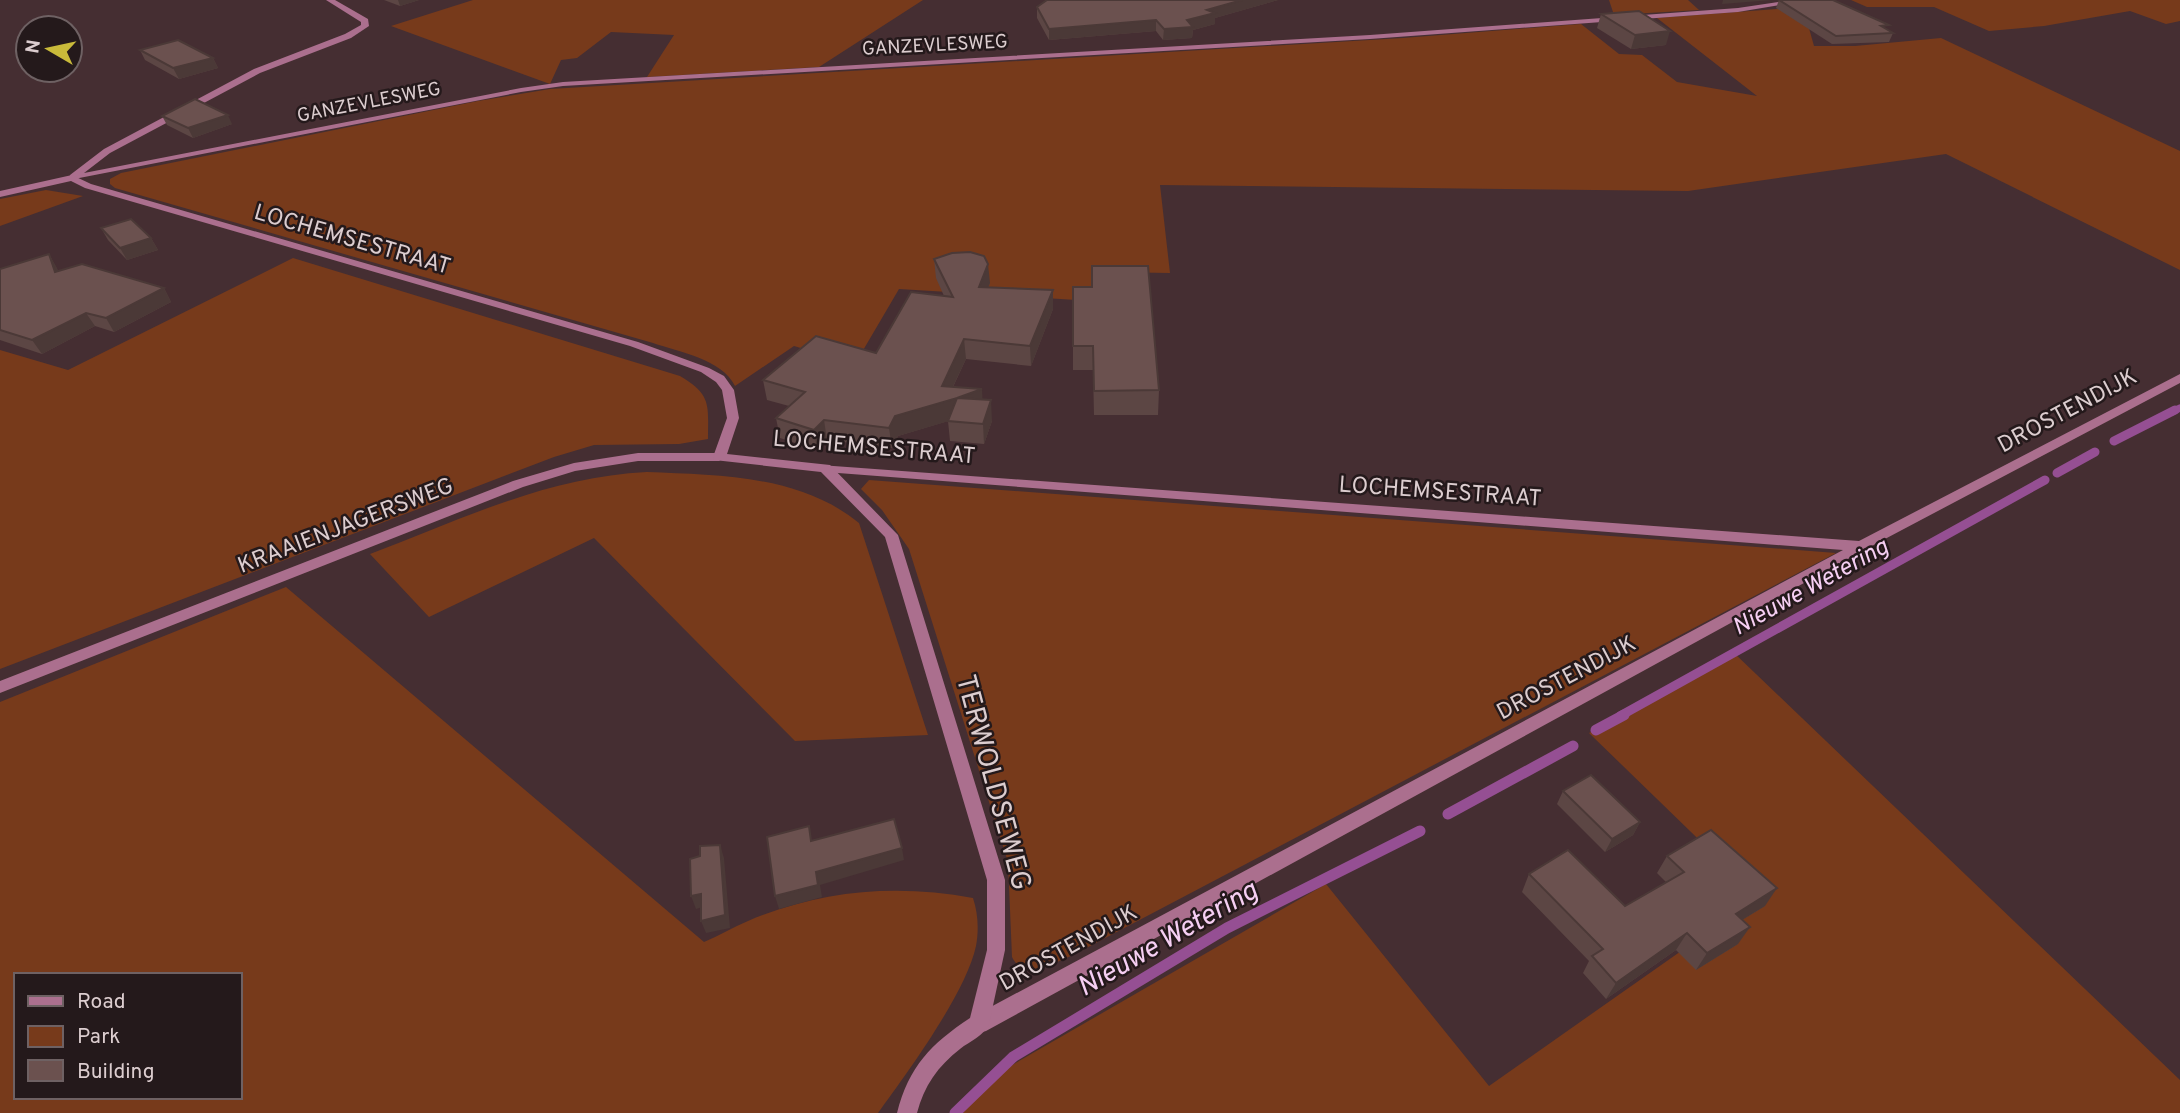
<svg xmlns="http://www.w3.org/2000/svg" width="2180" height="1113" viewBox="0 0 2180 1113" font-family="Overpass,sans-serif">
	<style>
		.green { fill: #773a1b; fill-rule: evenodd }
		.lines { fill: none; stroke-linecap: round; stroke-linejoin: round }
		.stream-far2 { stroke: #954f93; stroke-width: 7 }
		.stream-far1 { stroke: #954f93; stroke-width: 9 }
		.stream { stroke: #954f93; stroke-width: 11 }
		.minor { fill: #ab6f8e; fill-rule: evenodd }
		.tertiary { fill: #ab6f8e; fill-rule: evenodd }
		.wall { fill: #5c4644 }
		.shaded-wall { fill: #4b3937 }
		.building { fill: #6b514f; stroke: #4b3937; stroke-width: 2 }
		.labels { text-anchor: middle; dominant-baseline: central; stroke-width: 5; stroke-linejoin: round; paint-order: stroke }
		.far-street-label { font-size: 19px; fill: #dccdcf; stroke: #24191b }
		.street-label { font-size: 23px; fill: #dccdcf; stroke: #24191b }
		.water-label { font-size: 24px; font-style: italic; fill: #f6cff3; stroke: #24191b }
		.near-street-label { font-size: 28px; fill: #dccdcf; stroke: #24191b }
		.near-water-label { font-size: 28px; font-style: italic; fill: #f6cff3; stroke: #24191b }
	</style>
	<rect width="100%" height="100%" fill="#452e32"/>
	<g class="green">
		<polygon points="473,0 923,0 819,67 647,77 674,35 611,32 577,58 561,60 550,84 391,26"/>
		<polygon points="1609,0 1688,0 1699,10 1614,15"/>
		<polygon points="1851,0 2180,0 2180,21 2166,24 2130,11 2044,26 1989,31 1934,7 1867,7"/>
		<path d="M1790 8 1805 14 1814 46H1855L1941 38 2180 151V270L1946 154 1688 191 1160 185 1170 273 1110 272 1109 302 899 289 855 364 794 346 735 386C722 359 679 352 653 343L115 188 110 184V179L121 173 478 101 550 89 1403 38 1581 24 1619 54 1642 55 1677 82 1757 96 1657 18Z"/>
		<polygon points="46,190 83,196 0,226 0,199"/>
		<path d="M293 258 680 376C712 395 708 405 708 439L679 444 594 445 554 457 0 669V350L68 370Z"/>
		<path d="M647 472C719 475 800 475 859 523L928 735 795 741 594 538 429 617 370 554C462 519 547 477 647 472Z"/>
		<path d="M869 480 1836 553 1073 955C1055 962 1024 982 1012 957L1008 862 909 549 882 510 861 489Z"/>
		<path d="M286 587 704 942C719 936 733 927 748 921 821 890 896 884 973 898 978 913 979 930 976 946 966 993 907 1073 878 1113H0V702ZM16 975H240V1097H16Z"/>
		<path d="M1732 651 2180 1080V1113H963C976 1087 995 1076 1019 1061L1326 884 1489 1086 1758 897 1589 733Z"/>
	</g>
	<g class="lines">
		<polyline class="stream-far2" points="2172,412 2180,408"/>
		<g class="stream-far1">
			<polyline points="2114,441 2175,410"/>
			<polyline points="2057,473 2095,452"/>
			<polyline points="1620,716 2045,480"/>
		</g>
		<g class="stream">
			<polyline points="1596,730 1624,715"/>
			<polyline points="1448,814 1573,746"/>
			<polyline points="955,1113 1013,1057 1227,928 1420,831"/>
		</g>
		<g class="minor">
			<polygon points="326,0 335,0 368,19 369,26 351,38 260,73 110,153 84,173 521,88 563,82 1370,35 1738,8 1791,0 1810,0 1738,12 1370,39 563,86 521,92 69,180 70,175 104,149 254,69 345,34 361,25 361,22"/>
			<polygon points="2180,374 2180,383 1866,549 986,1031 979,1033 972,1031 969,1024 972,1017 1843,550 825,472 820,471 819,468 820,465 1859,541"/>
			<polygon points="638,453 719,453 725,457 719,461 638,461 575,471 523,487 0,693 0,681 513,481 574,463"/>
		</g>
		<path class="tertiary" d="M72 175 91 184 638 342 709 368 724 376 734 390 739 418 727 454 830 465 898 535 1005 880V950L989 1024C984 1036 970 1041 960 1049 938 1066 924 1086 917 1113H897C909 1066 931 1044 970 1018L987 950V880L885 537 821 472 714 460 713 457 727 418 722 390 716 382 701 372 630 346 85 188 71 181 0 197V191Z"/>
	</g>
	<g class="wall">
		<polygon points="384,0 419,0 400,6"/>
		<polygon points="1047,0 1278,0 1215,18 1215,24 1193,30 1192,38 1163,40 1156,31 1049,40 1037,18 1037,7"/>
		<polygon points="1779,0 1887,30 1893,33 1889,42 1832,44 1776,8"/>
		<polygon points="1601,14 1666,45 1631,49 1597,28"/>
		<polygon points="140,50 213,58 218,68 179,79 145,60"/>
		<polygon points="162,116 232,124 193,138 167,125"/>
		<polygon points="101,228 151,238 158,250 127,260 108,240"/>
		<polygon points="49,254 58,271 164,288 171,302 114,332 95,326 42,354 0,340 0,269"/>
		<polygon points="934,259 990,283 988,288 1053,309 1031,366 966,359 953,387 982,389 982,400 992,421 984,444 950,441 948,421 898,436 892,448 827,440 817,450 780,438 776,418 789,406 767,400 763,380 876,353 944,296 936,278"/>
		<polygon points="1073,287 1159,390 1158,415 1094,415 1093,370 1073,370"/>
		<polygon points="1563,791 1640,822 1633,835 1605,852 1557,804"/>
		<polygon points="1667,856 1765,906 1742,920 1738,944 1696,970 1676,950 1606,999 1583,973 1589,961 1522,892 1529,874 1625,906 1666,882 1657,873"/>
	</g>
	<g class="shaded-wall">
		<polygon points="398,0 419,0 400,6"/>
		<polygon points="1242,0 1278,0 1215,18 1215,24 1193,30 1192,38 1163,40 1164,29 1187,20 1207,10"/>
		<polygon points="1723,0 1772,0 1722,4"/>
		<polygon points="1156,20 1156,31 1049,40 1049,29"/>
		<polygon points="1670,31 1666,45 1631,49 1635,35"/>
		<polygon points="213,58 218,68 179,79 173,68"/>
		<polygon points="228,115 232,124 193,138 188,128"/>
		<polygon points="151,238 158,250 127,260 120,248"/>
		<polygon points="49,254 57,268 64,285 55,272"/>
		<polygon points="988,264 990,283 980,307 979,287"/>
		<polygon points="164,288 171,302 114,332 106,318"/>
		<polygon points="1053,290 1053,309 1031,366 1030,346"/>
		<polygon points="86,313 95,326 42,354 32,340"/>
		<polygon points="964,339 966,359 946,401 957,398 959,418 898,436 892,448 889,428 895,416 942,386"/>
		<polygon points="982,389 983,409 957,398"/>
		<polygon points="991,400 992,421 984,444 983,424"/>
		<polygon points="824,420 827,440 817,450 814,430"/>
		<polygon points="1640,822 1633,835 1605,852 1612,839"/>
		<polygon points="720,845 724,858 730,928 706,933 701,921"/>
		<polygon points="902,848 904,860 820,885 822,897 779,909 775,896 816,872"/>
		<polygon points="1777,888 1765,906 1724,931 1736,914"/>
		<polygon points="701,894 706,906 696,909 691,896"/>
		<polygon points="1750,927 1738,944 1696,970 1707,953"/>
		<polygon points="1687,933 1676,950 1606,999 1616,983"/>
	</g>
	<g class="building">
		<polygon points="1047,0 1242,0 1207,10 1215,13 1187,20 1193,27 1164,29 1156,20 1049,29 1037,7"/>
		<polygon points="1779,0 1833,0 1889,25 1881,26 1893,33 1836,36"/>
		<polygon points="1639,11 1670,31 1635,35 1601,14"/>
		<polygon points="178,40 213,58 173,68 140,50"/>
		<polygon points="195,99 228,115 188,128 162,116"/>
		<polygon points="131,219 151,238 120,248 101,228"/>
		<polygon points="970,252 984,256 988,264 979,287 1053,290 1030,346 964,339 942,386 982,389 957,398 991,400 983,424 948,421 957,398 895,416 889,428 824,420 814,430 776,418 805,392 763,380 816,336 876,353 911,292 953,297 934,259 952,253"/>
		<polygon points="49,254 55,272 82,264 164,288 106,318 86,313 32,340 0,330 0,269"/>
		<polygon points="1092,266 1148,266 1159,390 1094,391 1093,346 1073,346 1073,287 1092,287"/>
		<polygon points="1591,775 1640,822 1612,839 1563,791"/>
		<polygon points="894,819 902,848 816,872 818,885 775,896 767,837 809,826 811,841"/>
		<polygon points="1711,830 1777,888 1736,914 1750,927 1707,953 1687,933 1616,983 1592,956 1603,949 1529,874 1568,850 1625,906 1684,872 1667,856"/>
		<polygon points="720,845 725,915 701,921 701,894 691,896 690,859 700,856 700,846"/>
	</g>
	<g class="labels">
		<g class="far-street-label">
			<text transform="translate(935 46) rotate(-3)">GANZEVLESWEG</text>
			<text transform="translate(369 103) rotate(-11)">GANZEVLESWEG</text>
		</g>
		<g class="street-label">
			<text transform="translate(352 241) rotate(16)">LOCHEMSESTRAAT</text>
			<text transform="translate(2068 412) rotate(-28)">DROSTENDIJK</text>
			<text transform="translate(874 449) rotate(5)">LOCHEMSESTRAAT</text>
			<text transform="translate(1440 493) rotate(4)">LOCHEMSESTRAAT</text>
			<text transform="translate(346 527) rotate(-21)">KRAAIENJAGERSWEG</text>
			<text transform="translate(1567 679) rotate(-28)">DROSTENDIJK</text>
			<text transform="translate(1069 949) rotate(-29)">DROSTENDIJK</text>
		</g>
		<g class="water-label">
			<text transform="translate(1811 588) rotate(-29)">Nieuwe Wetering</text>
		</g>
		<g class="near-street-label">
			<text transform="translate(992 783) rotate(75)">TERWOLDSEWEG</text>
		</g>
		<g class="near-water-label">
			<text transform="translate(1168 940) rotate(-30)">Nieuwe Wetering</text>
		</g>
	</g>
	<rect x="14" y="973" width="228" height="126" fill="#24191b" stroke="#6e6163" stroke-width="2"/>
	<rect x="28" y="996" width="35" height="10" fill="#ab6f8e" stroke="#6e6163" stroke-width="2"/>
	<text x="77" y="1008" font-size="21" fill="#dccdcf">Road</text>
	<rect x="28" y="1026" width="35" height="21" fill="#773a1b" stroke="#6e6163" stroke-width="2"/>
	<text x="77" y="1043" font-size="21" fill="#dccdcf">Park</text>
	<rect x="28" y="1060" width="35" height="21" fill="#6b514f" stroke="#6e6163" stroke-width="2"/>
	<text x="77" y="1078" font-size="21" fill="#dccdcf">Building</text>
	<g transform="translate(49 49) rotate(279)"><circle r="33" fill="#24191b" stroke="#6e6163" stroke-width="2"/>
	<path d="M0-5L12 26L0 18L-12 26Z" fill="#c9ba3a"/>
	<text y="-10" font-size="19" font-weight="bold" text-anchor="middle" fill="#dccdcf">N</text>
	</g>
</svg>
